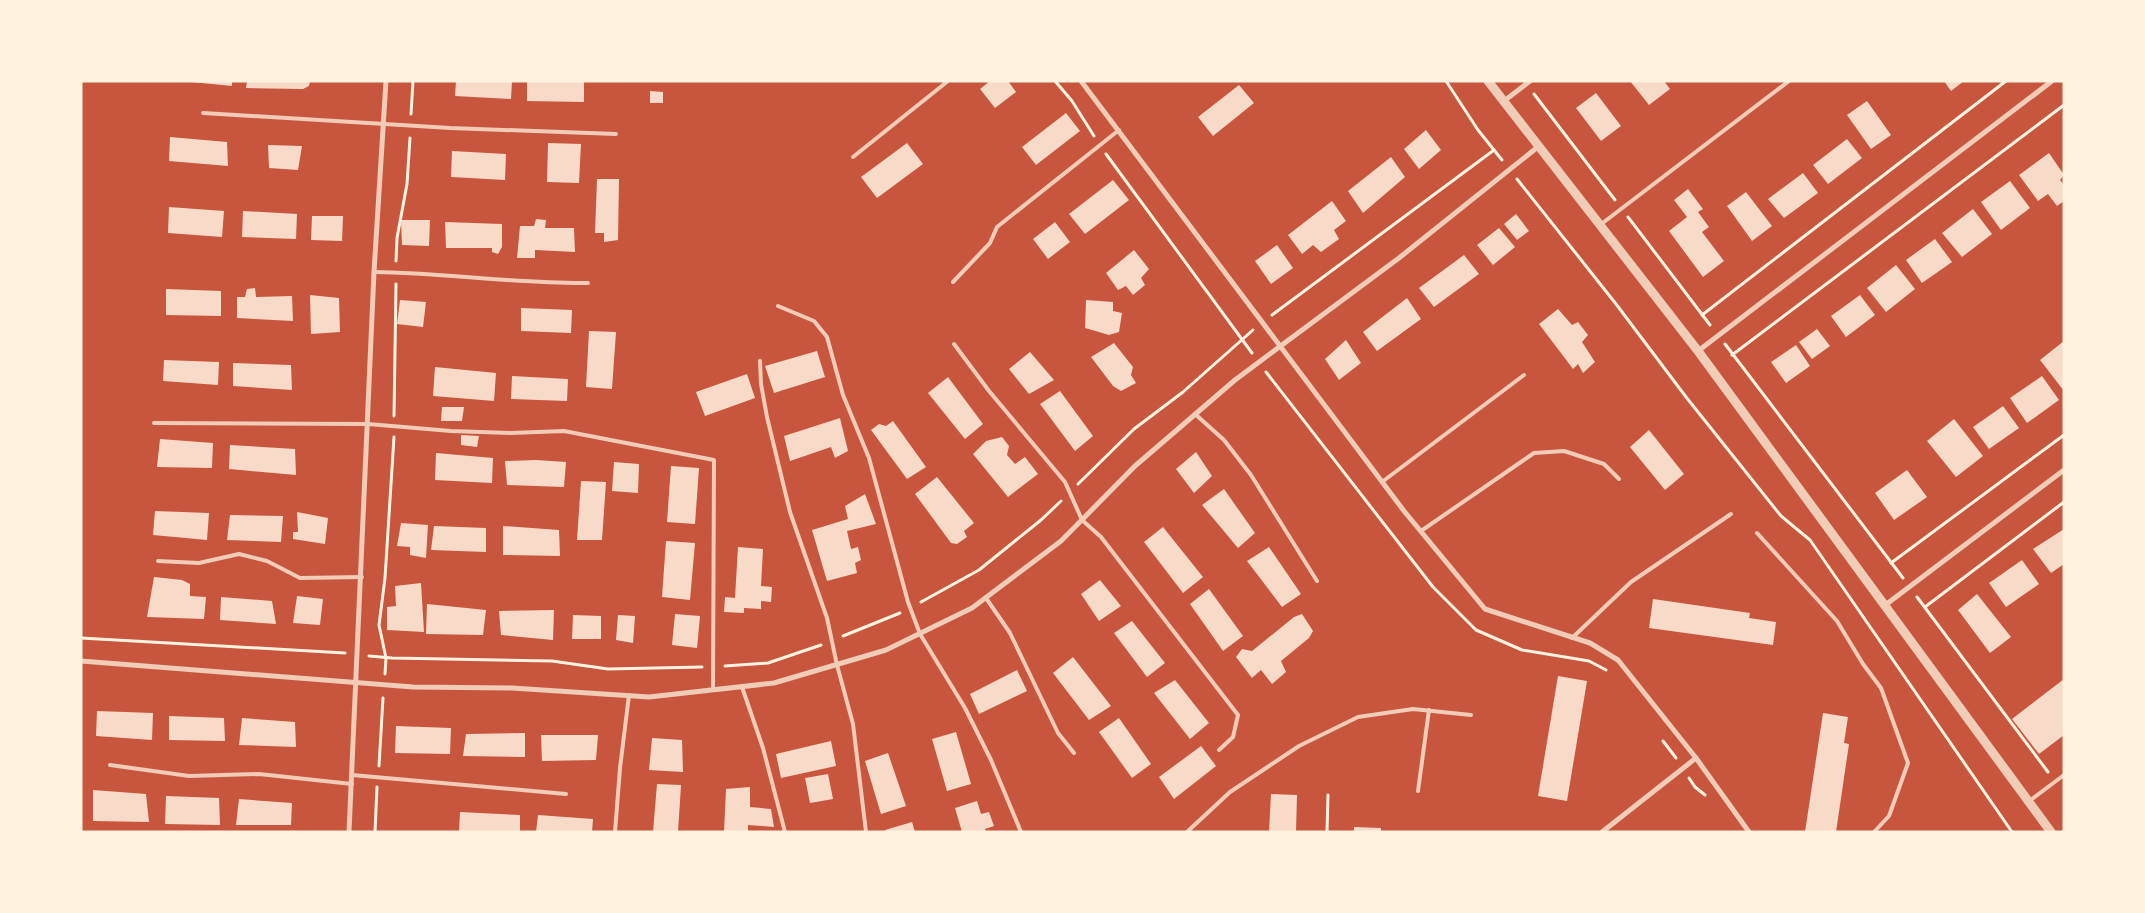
<svg xmlns="http://www.w3.org/2000/svg" width="2145" height="913" viewBox="0 0 2145 913" font-family="Manrope,sans-serif">
	<style>
		.building { fill: #f7dbc8 }
		.lines { fill: none; stroke-linecap: round; stroke-linejoin: round }
		.path { stroke: #fff3e0; stroke-width: 3 }
		.service { stroke: #f1ccb7; stroke-width: 4 }
		.minor { stroke: #f1ccb7; stroke-width: 5 }
		.tertiary { stroke: #f1ccb7; stroke-width: 9 }
	</style>
	<rect width="100%" height="100%" fill="#c8553d"/>
	<g class="building">
		<polygon points="181,81 232,81 232,86"/>
		<polygon points="247,81 310,81 309,86 303,89 246,88"/>
		<polygon points="456,81 512,81 511,99 455,96"/>
		<polygon points="527,81 584,81 584,102 527,101"/>
		<polygon points="990,81 1008,81 1016,92 995,108 980,89"/>
		<polygon points="1630,81 1664,81 1670,89 1649,105"/>
		<polygon points="1944,81 1964,81 1951,91"/>
		<polygon points="1239,85 1254,103 1213,136 1198,117"/>
		<polygon points="650,91 663,92 663,103 650,103"/>
		<polygon points="1596,93 1621,126 1601,141 1576,108"/>
		<polygon points="1867,101 1891,135 1871,149 1847,115"/>
		<polygon points="1066,113 1080,131 1036,165 1022,147"/>
		<polygon points="1426,130 1441,150 1419,169 1404,149"/>
		<polygon points="170,137 227,142 228,166 169,161"/>
		<polygon points="1847,139 1862,158 1828,184 1813,165"/>
		<polygon points="548,143 581,144 579,183 547,182"/>
		<polygon points="907,143 923,164 877,198 861,177"/>
		<polygon points="268,145 302,146 298,170 269,168"/>
		<polygon points="452,151 506,154 505,180 451,177"/>
		<polygon points="2049,153 2064,175 2060,180 2064,185 2064,201 2057,206 2048,194 2038,201 2019,175"/>
		<polygon points="1391,157 1405,177 1363,213 1348,191"/>
		<polygon points="1803,173 1818,193 1784,218 1768,199"/>
		<polygon points="597,179 619,179 618,240 604,242 604,233 595,233"/>
		<polygon points="1113,180 1129,200 1085,234 1069,214"/>
		<polygon points="2010,181 2030,208 2001,230 1981,202"/>
		<polygon points="1688,189 1703,209 1698,212 1709,227 1702,232 1724,261 1703,277 1669,231 1687,217 1674,200"/>
		<polygon points="1746,192 1772,226 1752,241 1727,206"/>
		<polygon points="1332,201 1346,221 1334,230 1339,239 1321,252 1313,245 1302,254 1288,235"/>
		<polygon points="169,207 224,211 222,237 168,233"/>
		<polygon points="1973,209 1992,234 1962,257 1942,233"/>
		<polygon points="243,211 297,214 296,239 242,237"/>
		<polygon points="1516,214 1529,231 1517,240 1504,224"/>
		<polygon points="312,216 343,216 342,241 311,240"/>
		<polygon points="536,219 546,220 545,228 574,228 575,252 535,250 535,258 517,258 520,226 534,226"/>
		<polygon points="401,220 430,220 429,246 402,245"/>
		<polygon points="445,222 502,224 502,247 498,254 492,252 492,248 446,248"/>
		<polygon points="1055,222 1070,242 1048,259 1033,239"/>
		<polygon points="1499,228 1515,247 1493,265 1477,245"/>
		<polygon points="1935,239 1952,262 1922,283 1906,260"/>
		<polygon points="1277,245 1293,268 1271,284 1255,261"/>
		<polygon points="1134,250 1149,269 1141,278 1145,285 1133,295 1126,286 1118,290 1106,273"/>
		<polygon points="1464,255 1479,274 1434,307 1419,288"/>
		<polygon points="1896,265 1915,289 1886,312 1867,288"/>
		<polygon points="255,288 256,297 292,296 293,321 237,318 237,297 245,297 247,289"/>
		<polygon points="166,289 221,291 221,316 166,315"/>
		<polygon points="310,295 339,298 340,332 311,334"/>
		<polygon points="1860,295 1875,315 1846,337 1831,316"/>
		<polygon points="1407,298 1421,319 1377,351 1363,332"/>
		<polygon points="400,300 426,302 423,327 397,324"/>
		<polygon points="1086,300 1113,302 1113,311 1122,313 1119,332 1109,335 1085,328"/>
		<polygon points="521,308 572,310 571,333 521,331"/>
		<polygon points="1558,309 1572,325 1578,322 1588,335 1582,342 1595,362 1583,373 1578,364 1573,369 1539,324"/>
		<polygon points="1817,329 1830,346 1812,359 1799,342"/>
		<polygon points="589,331 616,332 612,389 586,387"/>
		<polygon points="1346,340 1361,363 1339,380 1325,359"/>
		<polygon points="2064,341 2064,391 2040,360"/>
		<polygon points="1114,343 1133,367 1131,375 1136,383 1121,391 1113,386 1091,357"/>
		<polygon points="1796,345 1810,366 1786,383 1771,362"/>
		<polygon points="817,351 825,377 774,393 765,366"/>
		<polygon points="1030,352 1054,380 1029,394 1009,369"/>
		<polygon points="164,360 219,362 218,385 163,381"/>
		<polygon points="233,363 291,365 292,390 233,386"/>
		<polygon points="435,367 496,373 494,401 433,396"/>
		<polygon points="747,374 755,398 705,416 696,392"/>
		<polygon points="512,376 568,379 567,401 511,399"/>
		<polygon points="2042,376 2059,400 2027,423 2010,398"/>
		<polygon points="948,377 983,424 965,439 928,393"/>
		<polygon points="1060,391 1093,436 1075,451 1040,404"/>
		<polygon points="2003,406 2019,428 1989,449 1973,427"/>
		<polygon points="442,407 464,407 462,421 441,421"/>
		<polygon points="840,418 848,451 835,458 831,447 790,461 784,436"/>
		<polygon points="1954,419 1983,456 1956,477 1927,441"/>
		<polygon points="893,421 926,467 907,479 871,430 879,424 886,426"/>
		<polygon points="1649,430 1684,474 1665,490 1630,447"/>
		<polygon points="461,435 479,436 477,447 461,445"/>
		<polygon points="1002,437 1009,446 1007,455 1015,464 1025,457 1038,474 1008,497 973,454 986,441"/>
		<polygon points="160,439 213,443 212,468 157,467"/>
		<polygon points="230,445 295,449 296,475 229,469"/>
		<polygon points="1196,452 1212,476 1194,493 1176,469"/>
		<polygon points="436,453 493,458 492,483 435,480"/>
		<polygon points="536,460 566,462 564,487 507,485 505,461"/>
		<polygon points="614,462 639,464 638,493 612,491"/>
		<polygon points="671,466 699,468 695,524 667,522"/>
		<polygon points="1907,470 1927,497 1894,520 1875,493"/>
		<polygon points="937,477 974,523 964,531 967,537 957,544 951,543 915,494"/>
		<polygon points="581,481 606,482 602,540 577,540"/>
		<polygon points="1224,489 1255,533 1238,548 1202,505"/>
		<polygon points="865,494 876,524 847,531 851,549 858,547 861,560 855,563 857,573 827,581 812,530 848,519 845,506"/>
		<polygon points="155,511 209,513 207,540 153,535"/>
		<polygon points="297,512 328,518 325,544 293,539 293,532 298,532"/>
		<polygon points="230,515 283,516 281,542 227,540"/>
		<polygon points="401,523 428,525 426,558 410,555 410,547 397,546"/>
		<polygon points="434,526 486,528 486,552 431,550"/>
		<polygon points="503,526 559,530 560,556 503,555"/>
		<polygon points="1163,527 1203,577 1183,593 1144,542"/>
		<polygon points="2064,529 2064,564 2051,573 2033,549"/>
		<polygon points="666,541 695,543 690,600 662,597"/>
		<polygon points="738,547 763,549 761,586 772,587 771,602 761,601 761,609 744,608 744,613 724,612 725,597 735,598"/>
		<polygon points="1269,547 1301,594 1282,607 1247,561"/>
		<polygon points="2022,560 2039,584 2006,607 1989,583"/>
		<polygon points="154,577 182,580 190,584 190,596 206,597 204,619 147,617"/>
		<polygon points="1100,580 1121,606 1099,621 1081,594"/>
		<polygon points="421,583 424,632 387,630 387,607 396,606 395,586"/>
		<polygon points="1209,589 1243,636 1223,651 1190,604"/>
		<polygon points="1977,594 2011,637 1990,653 1958,610"/>
		<polygon points="297,596 323,599 320,625 293,623"/>
		<polygon points="221,597 272,601 276,624 220,620"/>
		<polygon points="1653,599 1750,613 1749,618 1776,622 1773,645 1649,628"/>
		<polygon points="427,604 486,610 483,635 426,634"/>
		<polygon points="554,610 553,640 501,635 499,611"/>
		<polygon points="675,614 700,616 697,648 672,645"/>
		<polygon points="1302,614 1313,631 1309,638 1281,661 1286,672 1272,684 1261,670 1252,678 1236,657 1242,649 1252,651 1294,617"/>
		<polygon points="573,615 601,616 601,639 572,639"/>
		<polygon points="618,615 635,616 633,643 616,640"/>
		<polygon points="1132,621 1165,663 1147,677 1114,633"/>
		<polygon points="1073,657 1111,706 1089,720 1053,673"/>
		<polygon points="1017,670 1027,691 979,714 970,694"/>
		<polygon points="1558,676 1587,681 1567,801 1538,796"/>
		<polygon points="2064,679 2064,735 2039,754 2012,719"/>
		<polygon points="1175,680 1209,723 1190,739 1154,693"/>
		<polygon points="97,711 153,713 152,740 96,736"/>
		<polygon points="1823,713 1848,717 1844,743 1849,744 1836,832 1805,832"/>
		<polygon points="169,716 224,718 225,741 169,740"/>
		<polygon points="242,718 295,722 296,747 239,745"/>
		<polygon points="1119,718 1151,764 1132,778 1099,732"/>
		<polygon points="396,726 451,728 450,754 395,753"/>
		<polygon points="956,732 971,784 947,791 932,739"/>
		<polygon points="525,733 525,757 463,756 466,734"/>
		<polygon points="541,735 598,735 596,760 542,761"/>
		<polygon points="652,738 682,740 683,772 649,770"/>
		<polygon points="831,741 836,766 781,778 776,754"/>
		<polygon points="1201,746 1216,766 1174,799 1159,777"/>
		<polygon points="888,753 906,806 881,814 865,761"/>
		<polygon points="828,774 833,799 810,803 805,778"/>
		<polygon points="657,784 681,785 678,832 653,832"/>
		<polygon points="750,787 750,807 771,809 774,827 748,825 748,832 724,832 726,789"/>
		<polygon points="93,790 146,794 149,822 93,821"/>
		<polygon points="1271,794 1297,795 1296,832 1269,832"/>
		<polygon points="166,796 219,798 220,825 165,824"/>
		<polygon points="239,799 292,803 291,825 236,825"/>
		<polygon points="977,801 981,814 989,812 994,826 985,829 986,832 962,832 955,808"/>
		<polygon points="460,812 520,815 520,832 459,832"/>
		<polygon points="538,815 593,819 592,832 536,832"/>
		<polygon points="912,822 915,832 886,832 885,830"/>
		<polygon points="1354,827 1381,828 1381,832 1354,832"/>
	</g>
	<g class="lines">
		<g class="path">
			<polyline points="1055,81 1072,101 1094,136"/>
			<polyline points="1446,81 1478,130 1502,160"/>
			<polyline points="1534,94 1615,200"/>
			<polyline points="411,114 413,81"/>
			<polyline points="1106,154 1252,353"/>
			<polyline points="1517,179 1616,304 1686,397 1781,516 1810,540 2012,832"/>
			<polyline points="1628,217 1710,325"/>
			<polyline points="396,261 397,238 407,184 410,138"/>
			<polyline points="1272,315 1494,150"/>
			<polyline points="1702,315 2006,81"/>
			<polyline points="1725,344 1903,578"/>
			<polyline points="1732,355 2064,105"/>
			<polyline points="1266,372 1433,587 1476,630 1522,650 1589,661 1606,670"/>
			<polyline points="394,416 396,284"/>
			<polyline points="1078,484 1134,429 1183,392 1253,330"/>
			<polyline points="1891,563 2064,435"/>
			<polyline points="1917,597 2048,772"/>
			<polyline points="921,602 979,570 1041,520 1061,501"/>
			<polyline points="1925,607 2064,502"/>
			<polyline points="843,636 900,613"/>
			<polyline points="81,638 345,653"/>
			<polyline points="369,656 392,658 552,661 608,669 702,667"/>
			<polyline points="725,666 768,663 821,645"/>
			<polyline points="385,674 386,658 379,625 385,578 394,437"/>
			<polyline points="1663,741 1676,758"/>
			<polyline points="379,766 383,698"/>
			<polyline points="1689,778 1695,787 1705,795"/>
			<polyline points="375,832 377,787"/>
			<polyline points="1327,832 1328,795"/>
		</g>
		<g class="service">
			<polyline points="203,113 450,128 616,134"/>
			<polyline points="853,157 948,81"/>
			<polyline points="1600,225 1789,81"/>
			<path d="M374 272C446 273 517 284 588 283"/>
			<polyline points="953,282 990,243 997,227 1119,130"/>
			<polyline points="778,306 814,321 827,337 843,395 869,458 908,602 920,634 965,708 991,760 1021,832"/>
			<polyline points="954,344 989,391 1065,482 1082,520 1101,537 1238,715 1233,737 1219,750"/>
			<polyline points="760,361 761,384 767,417 790,512 827,618 837,665 853,724 866,832"/>
			<polyline points="1195,414 1224,440 1251,475 1317,581"/>
			<polyline points="154,423 368,424 451,431 511,433 564,431 714,460 713,690"/>
			<polyline points="1382,482 1524,375"/>
			<polyline points="1421,531 1534,453 1564,451 1604,464 1619,479"/>
			<polyline points="1757,533 1837,621 1863,664 1881,688 1908,763 1889,816 1874,832"/>
			<polyline points="158,561 199,563 239,554 267,561 300,578 362,577"/>
			<polyline points="986,598 1010,633 1058,733 1074,753"/>
			<polyline points="1572,638 1631,582 1731,514"/>
			<polyline points="742,687 763,748 785,832"/>
			<polyline points="110,765 189,776 259,774 352,784"/>
			<polyline points="352,775 566,794"/>
			<polyline points="1418,791 1429,710"/>
			<polyline points="2028,802 2064,775"/>
			<polyline points="615,832 620,768 629,695"/>
			<polyline points="1187,832 1230,792 1299,746 1358,717 1413,709 1471,715"/>
		</g>
		<g class="minor">
			<polyline points="1081,81 1404,511 1485,609 1590,643 1618,660 1696,758 1749,832"/>
			<polyline points="1504,101 1530,81"/>
			<polyline points="1698,351 2052,81"/>
			<polyline points="1884,606 2064,470"/>
			<polyline points="81,661 413,687 512,688 649,697 774,683 886,650 972,608 1061,541 1135,466 1235,380 1399,258 1539,146"/>
			<polyline points="349,832 374,272 386,81"/>
			<polyline points="1602,832 1696,758"/>
		</g>
		<polyline class="tertiary" points="1488,81 1698,351 2051,832"/>
	</g>
	<rect width="2145" height="913" fill="none" stroke="#fff3e0" stroke-width="165"/>
</svg>
